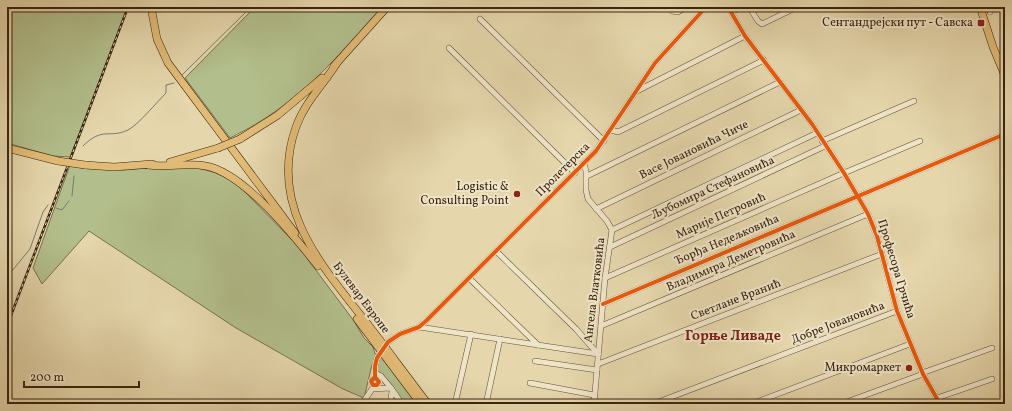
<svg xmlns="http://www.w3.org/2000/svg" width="1012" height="411" viewBox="0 0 1012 411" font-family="Vollkorn,serif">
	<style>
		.green { fill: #b2be8b; stroke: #76714d }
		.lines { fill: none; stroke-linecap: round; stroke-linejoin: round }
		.stream { stroke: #747c72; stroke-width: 1 }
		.minor-casing { stroke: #655036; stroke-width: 6 }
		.major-casing { stroke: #3a240f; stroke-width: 8 }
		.minor { stroke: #eee4c8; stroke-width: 5 }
		.major { stroke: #e2bb76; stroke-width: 7 }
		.rail-casing { stroke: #3a240f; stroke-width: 2.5 }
		.rail { stroke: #eee4c8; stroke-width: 1; stroke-dasharray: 3; stroke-linecap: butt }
		.major-bridge-casing { stroke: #3a240f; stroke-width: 8; stroke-linecap: butt }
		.major-bridge { stroke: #e2bb76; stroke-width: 7 }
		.cycleway-casing { stroke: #eee4c8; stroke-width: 6 }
		.cycleway { stroke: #e8590c; stroke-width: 4 }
		.poi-dot { fill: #8f2418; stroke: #eee4c8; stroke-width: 1.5 }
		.labels { text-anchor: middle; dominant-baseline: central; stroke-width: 4; stroke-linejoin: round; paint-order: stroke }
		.poi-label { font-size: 12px; fill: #3a240f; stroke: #eee4c8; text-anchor: end }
		.street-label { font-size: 12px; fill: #3a240f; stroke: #eee4c8 }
		.quarter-label { font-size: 14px; font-weight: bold; fill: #7a1f14; stroke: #eee4c8 }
	</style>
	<rect width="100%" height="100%" fill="#e5d6ab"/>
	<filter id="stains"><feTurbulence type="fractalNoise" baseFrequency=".005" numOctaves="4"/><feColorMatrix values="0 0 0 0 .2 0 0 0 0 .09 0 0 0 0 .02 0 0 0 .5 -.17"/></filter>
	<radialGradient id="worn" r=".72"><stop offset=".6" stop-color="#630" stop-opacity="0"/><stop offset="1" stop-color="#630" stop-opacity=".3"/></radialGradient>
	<g class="green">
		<polygon points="7,7 128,7 70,157 53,156 7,143"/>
		<path d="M255 7H382C351 42 319 80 280 108 264 120 248 129 230 138L185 78Z"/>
		<polygon points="70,165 124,170 171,166 198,168 216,173 231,180 242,189 297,245 354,321 364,338 373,347 375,354 380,354 417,404 401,404 372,365 364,398 343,389 236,328 89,231 42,284 33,268"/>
	</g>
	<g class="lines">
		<g class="stream">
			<polyline points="182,75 251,7"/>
			<path d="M83 146C103 126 109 139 128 130 138 125 157 102 166 93V85L174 83"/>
			<polyline points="72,196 74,176"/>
			<polyline points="56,208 62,210 69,201"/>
			<polyline points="7,277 30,249 43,212 48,205"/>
		</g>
		<g class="minor-casing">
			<g id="minor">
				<polyline points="669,7 672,11 678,12 686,7"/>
				<polyline points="728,7 745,36 812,124 844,173 868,214 877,236 897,311 923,374 940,404"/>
				<polyline points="749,7 758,21 762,24 797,7"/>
				<polyline points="731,12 741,7"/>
				<polyline points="990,12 995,7"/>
				<polyline points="480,19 604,141"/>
				<polyline points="449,48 575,173"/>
				<polyline points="637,91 745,36"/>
				<polyline points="611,130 618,132 764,60"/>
				<polyline points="822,141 914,101"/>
				<polyline points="584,164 586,171 586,190 588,199 607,221 612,230 605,278 594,404"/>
				<polyline points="587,176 780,82"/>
				<polyline points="596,209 801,110"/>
				<polyline points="612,230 817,133"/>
				<polyline points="610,247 825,146"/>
				<polyline points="496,251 576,329 598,354"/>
				<polyline points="469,278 538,345"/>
				<polyline points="605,278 844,173 920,141"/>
				<polyline points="603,304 1005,134"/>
				<polyline points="601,326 868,214"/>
				<polyline points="419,327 598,354"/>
				<polyline points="535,361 597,370"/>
				<polyline points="598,364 882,254"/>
				<polyline points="375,373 381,376 391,388"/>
				<polyline points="922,373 992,348"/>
				<polyline points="375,377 371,381 373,385 377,385 379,382 375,377 375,366 377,358 388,342 400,334 419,327 427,320 596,151 655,63 706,7"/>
				<polyline points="530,383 594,395"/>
				<polyline points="937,398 992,379"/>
				<polyline points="362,404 372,389 391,388 402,404"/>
				<polyline points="390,404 392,392"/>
				<polyline points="455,404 471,334"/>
				<polyline points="486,404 500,339"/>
				<polyline points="653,404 897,311"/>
				<polyline points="751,404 910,344"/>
				<polyline points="841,404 923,374"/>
			</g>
		</g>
		<g class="major-casing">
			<g id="major">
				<polyline points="151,7 157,39 168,63 295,233"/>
				<polyline points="980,7 993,47 1005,76"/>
				<path d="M337 63C323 85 305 102 296 127 268 205 320 264 366 322 387 349 407 377 428 404"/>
				<polyline points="334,66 387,7"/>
				<polyline points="240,139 278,115 322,78"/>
				<polyline points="7,148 58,161"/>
				<polyline points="170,162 218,148"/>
				<polyline points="85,165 114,167 152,164"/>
				<path d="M148 165C167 168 186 162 206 166 244 173 294 236 318 266"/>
				<polyline points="357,319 421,404"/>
			</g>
		</g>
		<use href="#minor" class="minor"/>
		<use href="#major" class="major"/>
		<g class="rail-casing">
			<polyline id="rail" points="7,326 128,7"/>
		</g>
		<use href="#rail" class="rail"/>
		<g class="major-bridge-casing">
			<g id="major-bridge">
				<polyline points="218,148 240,139"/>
				<polyline points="58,161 85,165"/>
			</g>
		</g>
		<use href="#major-bridge" class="major-bridge"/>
		<g class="cycleway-casing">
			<g id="cycleway">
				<polyline points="728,7 745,36 812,124 844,173 868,214 877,236 897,311 923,374 940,404"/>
				<polyline points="603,304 1005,134"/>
				<polyline points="375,377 371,381 373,385 377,385 379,382 375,377 375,366 377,358 388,342 400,334 419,327 427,320 596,151 655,63 706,7"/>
			</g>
		</g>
		<use href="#cycleway" class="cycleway"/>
	</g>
	<g class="poi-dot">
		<rect x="977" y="19" width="8" height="8" rx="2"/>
		<circle cx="517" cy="194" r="4"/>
		<circle cx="909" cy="368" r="4"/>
	</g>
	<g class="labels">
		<g class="poi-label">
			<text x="973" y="23">Сентандрејски пут - Савска</text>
			<text x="509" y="187">Logistic &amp;<tspan x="509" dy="14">Consulting Point</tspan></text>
			<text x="901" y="368">Микромаркет</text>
		</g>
		<g class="street-label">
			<text transform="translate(694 150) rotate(-26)">Васе Јовановића Чиче</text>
			<text transform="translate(563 170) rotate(-45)">Пролетерска</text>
			<text transform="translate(713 188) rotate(-25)">Љубомира Стефановића</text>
			<text transform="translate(721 216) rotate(-24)">Марије Петровић</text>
			<text transform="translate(727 240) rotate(-23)">Ђорђа Недељковића</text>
			<text transform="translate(731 261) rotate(-23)">Владимира Деметровића</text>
			<text transform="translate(896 269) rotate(73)">Професора Грчића</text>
			<text transform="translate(595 290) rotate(-83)">Ангела Влатковића</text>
			<text transform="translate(361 298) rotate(53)">Булевар Европе</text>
			<text transform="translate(736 300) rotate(-21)">Светлане Вранић</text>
			<text transform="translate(838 323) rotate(-21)">Добре Јовановића</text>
		</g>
		<g class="quarter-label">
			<text x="733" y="336">Горње Ливаде</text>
		</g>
	</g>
	<rect width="1012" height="411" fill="none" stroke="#e5d6ab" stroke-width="24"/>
	<rect x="8" y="8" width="996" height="395" fill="none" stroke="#3a240f" stroke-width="2"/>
	<rect x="12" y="12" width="988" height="387" fill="none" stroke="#3a240f"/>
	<path d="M24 381v6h115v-6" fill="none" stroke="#3a240f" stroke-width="2"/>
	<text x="30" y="381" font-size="12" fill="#3a240f" stroke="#eee4c8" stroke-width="3" paint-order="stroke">200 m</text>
	<rect width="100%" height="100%" filter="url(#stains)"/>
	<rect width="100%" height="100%" fill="url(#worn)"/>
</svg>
